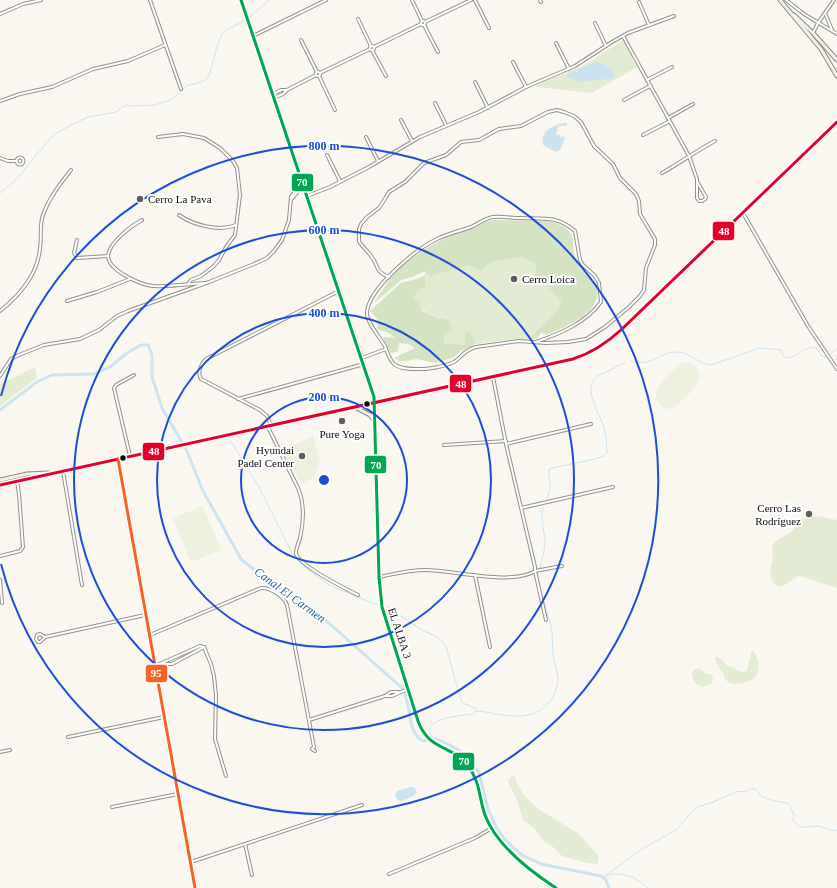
<svg xmlns="http://www.w3.org/2000/svg" width="837" height="888" viewBox="0 0 837 888" font-family="'Times New Roman',serif">
	<style>
		.green { fill: #e3ecd2 }
		.forest { fill: #d4e3c1 }
		.pitch { fill: #ecf0dc }
		.water { fill: #cbe3ef }
		.lines { fill: none; stroke-linecap: round; stroke-linejoin: round }
		.stream { stroke: #cbe3ef; stroke-width: 1 }
		.canal { stroke: #cbe3ef; stroke-width: 3 }
		.street-casing { stroke: #92918e; stroke-width: 4 }
		.secondary-casing { stroke: #898885; stroke-width: 5 }
		.street { stroke: #fefefd; stroke-width: 2 }
		.secondary { stroke: #f3f2e9; stroke-width: 3 }
		.bus-1-casing { stroke: #fff; stroke-width: 6 }
		.bus-2-casing { stroke: #fff; stroke-width: 6 }
		.bus-3-casing { stroke: #fff; stroke-width: 6 }
		.bus-1 { stroke: #e4002b; stroke-width: 3 }
		.bus-2 { stroke: #00a651; stroke-width: 3 }
		.bus-3 { stroke: #f26522; stroke-width: 3 }
		.ring { fill: none; stroke: #1d4ed8; stroke-width: 2 }
		.poi-dot { fill: #5e5e5b; stroke: #fff; stroke-width: 1.5 }
		.bus-dot { fill: #0b0b0b; stroke: #fff; stroke-width: 1.5 }
		.labels { text-anchor: middle; dominant-baseline: central; stroke-width: 4; stroke-linejoin: round; paint-order: stroke }
		.poi-label { font-size: 11px; fill: #0b0b0b; stroke: #fff; text-anchor: start }
		.street-label { font-size: 11px; fill: #0b0b0b; stroke: #fff }
		.water-label { font-size: 12px; font-style: italic; fill: #24638e; stroke: #fff }
		.centre { fill: #1d4ed8; stroke: #fff; stroke-width: 2 }
		.ring-label { font-size: 12px; text-anchor: middle; font-weight: bold; fill: #1d4ed8; stroke: #fff; stroke-width: 4; stroke-linejoin: round; paint-order: stroke }
		.line-badge { stroke: #fff; stroke-width: 1.5 }
		.badge-label { font-size: 11px; text-anchor: middle; font-weight: bold; fill: #fff }
	</style>
	<rect width="100%" height="100%" fill="#f9f7f0"/>
	<g class="green">
		<polygon points="623,40 637,67 592,93 536,87 536,85 583,66"/>
		<path d="M521 257 536 264 535 278 545 284 561 301 559 309 528 340 517 339 475 344 470 331 465 332V345L444 343V333L449 320C431 315 424 313 412 299L419 290 426 287 425 271 451 270 469 265 489 263 503 260Z"/>
		<polygon points="35,367 37,378 0,406 0,384"/>
		<path d="M818 516 837 520V588L799 576C792 579 789 584 780 587 766 582 771 568 773 557 773 552 771 549 773 545 779 536 787 537 793 530 796 527 796 522 799 519 805 517 811 518 818 516Z"/>
		<path d="M752 650C758 655 761 669 756 676 751 683 731 688 725 679 723 676 725 676 723 673 720 668 715 663 715 657L720 658 728 666 734 667 738 671 743 672 747 670Z"/>
		<path d="M698 668 702 670 705 673 712 675 713 679 711 684 703 687C695 685 692 680 692 672L695 669Z"/>
		<polygon points="512,775 515,776 515,779 523,794 537,808 579,834 598,855 598,861 597,864 587,863 562,856 551,845 543,841 536,830 523,820 516,797 509,785 508,780"/>
	</g>
	<g class="forest">
		<path d="M492 220C506 220 521 221 535 221 541 221 548 220 553 222 557 223 561 226 564 227 577 234 571 250 576 261 580 271 590 274 595 284 608 311 564 327 546 335L542 332 537 338 528 340 559 309 561 301 545 284 535 278 536 264 521 257 503 260 489 263 481 271 469 265 431 276 425 271 412 277 401 280 373 304C381 293 388 280 397 271 421 247 459 230 492 220Z"/>
		<polygon points="425,275 426,287 419,290 412,299 419,301 422,311 436,317 449,320 452,330 444,334 444,343 465,345 465,332 470,331 475,344 461,351 454,357 436,363 416,359 407,361 399,361 394,358 415,348 409,344 399,343 398,351 391,353 384,340 384,337 395,338 389,333 377,329 378,320 370,311 401,283 417,279"/>
	</g>
	<g class="pitch">
		<path d="M682 363C687 362 692 362 696 367 708 379 687 396 678 404 669 414 655 407 656 393 657 385 675 367 682 363Z"/>
		<polygon points="313,436 320,461 314,477 301,484 283,450"/>
		<polygon points="203,506 221,550 191,562 173,518"/>
	</g>
	<g class="water">
		<path d="M595 62C603 63 609 67 614 73V78L608 80 601 79 582 82 567 77 568 74Z"/>
		<path d="M564 123H567V126H559L556 133 557 135H560L561 138 562 136 565 137 561 149 556 152 543 145C540 132 552 125 564 123Z"/>
		<polygon points="410,787 414,787 416,790 416,793 414,796 401,801 397,799 395,795 397,791"/>
	</g>
	<g class="lines">
		<g class="stream">
			<polyline points="249,18 269,0"/>
			<polyline points="0,193 14,182 47,142 55,134 71,125 88,117 116,112 122,107 127,105 133,106 155,105 172,99 188,85 198,83 207,79 211,70 217,46 222,34 228,29 246,20"/>
			<path d="M631 361C636 362 642 363 647 362 658 359 664 352 677 352 690 352 698 364 711 365L760 348 781 350 784 357C795 362 804 344 816 348L822 356 826 357 837 349"/>
			<polyline points="231,441 259,487 291,551 296,558 306,568 329,585 370,602 380,605"/>
			<path d="M547 500C548 496 550 492 550 487 551 481 548 476 549 469 561 465 603 460 607 453 607 444 606 433 603 425 599 413 586 393 593 381 596 375 603 374 608 371 615 369 618 364 625 363"/>
			<polyline points="383,605 392,609 405,619 422,630 435,636 442,641 446,647 461,700 463,703 475,708 476,711"/>
			<path d="M433 738C418 717 461 716 474 714L476 711C493 712 511 719 528 715 545 712 558 695 558 678 557 670 554 661 553 654 552 645 553 635 551 626 547 610 540 593 538 576 538 571 540 569 541 564 543 557 545 548 545 540 544 531 540 514 543 507"/>
			<path d="M606 876C619 870 638 877 647 888"/>
			<path d="M603 877 642 849 676 830 695 808 713 802 736 792 747 791 753 788C758 790 759 794 763 797 771 801 780 801 789 804L794 815 793 821 800 827 819 826 832 831 837 830"/>
		</g>
		<path class="canal" d="M0 410 37 382 52 375 94 374 110 367 127 353 141 345H148L152 355V377L162 408 186 449 203 491 241 559 274 586 312 608 402 688C412 701 406 733 423 741L431 739H437L456 748 468 759 479 773 488 809 497 829 505 840 522 855 541 864 601 876 606 880 609 888"/>
		<g class="street-casing">
			<g id="street">
				<polyline points="150,0 181,89"/>
				<polyline points="241,0 362,358 373,394 374,403"/>
				<polyline points="412,0 422,21"/>
				<polyline points="475,0 489,28"/>
				<polyline points="540,0 541,2"/>
				<polyline points="786,0 804,14 837,34"/>
				<polyline points="639,2 649,25"/>
				<polyline points="825,13 832,30"/>
				<polyline points="0,14 23,4 41,0"/>
				<polyline points="358,19 371,46"/>
				<circle cx="423" cy="23" r="2"/>
				<polyline points="425,22 471,0"/>
				<polyline points="595,23 606,46"/>
				<polyline points="424,25 438,52"/>
				<polyline points="813,33 818,23 834,0"/>
				<polyline points="253,36 326,0"/>
				<polyline points="623,36 689,156 697,179 697,198 699,201 702,201 705,199 706,197 698,183"/>
				<polyline points="301,40 317,72"/>
				<polyline points="556,43 569,69"/>
				<circle cx="372" cy="48" r="2"/>
				<polyline points="374,47 421,24"/>
				<polyline points="372,50 386,76"/>
				<polyline points="513,62 526,87"/>
				<circle cx="318" cy="74" r="2"/>
				<polyline points="320,73 370,49"/>
				<polyline points="319,76 335,110"/>
				<polyline points="647,80 672,67"/>
				<polyline points="475,82 488,108"/>
				<polyline points="273,94 281,90 286,90"/>
				<polyline points="274,98 283,94 287,90 316,75"/>
				<polyline points="624,100 650,86"/>
				<polyline points="0,101 20,94 52,87 93,69 128,61 165,45"/>
				<polyline points="435,103 446,125"/>
				<polyline points="668,118 693,104"/>
				<polyline points="401,120 412,141"/>
				<polyline points="643,135 670,121"/>
				<polyline points="158,137 183,134 204,138 220,148 233,161 237,168 240,195 235,235 226,247 219,260 214,266 201,276 191,280 188,284"/>
				<polyline points="366,137 378,161"/>
				<polyline points="327,155 340,181"/>
				<circle cx="20" cy="161" r="3.5"/>
				<polyline points="0,158 8,161 16,161"/>
				<path d="M662 173C680 163 696 151 715 141"/>
				<polyline points="307,196 330,187 369,167 420,137 479,112 526,87 575,66 612,42 628,33 674,16"/>
				<polyline points="291,200 303,185"/>
				<polyline points="743,213 808,326 837,369"/>
				<path d="M179 215C193 225 219 232 236 225"/>
				<path d="M142 220C131 226 110 242 108 255 107 270 141 285 153 286 170 287 189 284 205 283"/>
				<polyline points="77,240 74,253 77,258 108,256"/>
				<path d="M389 277C373 270 380 267 371 256 368 251 362 247 359 241V229L361 224 367 217 379 208 383 202 389 192 405 182 424 163 446 155 461 142 479 140 499 129 521 126 548 112 557 110 564 112 574 116 581 122 594 146 613 164 620 178 636 194 639 201 640 214 655 239V245L646 268 644 290 640 296 629 307 605 327 586 339 568 342 546 343 519 341 476 347C464 350 463 356 454 362 446 366 434 368 425 369 416 369 399 370 393 363 389 358 387 352 385 346 380 337 366 322 367 312 369 288 416 249 437 239 447 234 460 231 471 227 478 224 485 218 493 217 502 216 512 218 520 218 543 219 556 215 575 231L580 260 583 265 595 276 599 283 601 302C586 323 559 334 536 342"/>
				<polyline points="67,301 97,292 130,279"/>
				<path d="M0 311C20 295 38 274 40 248 42 237 39 226 43 215 49 198 60 184 71 170"/>
				<polyline points="362,358 386,349"/>
				<polyline points="0,376 11,359 19,355 44,345 80,339 99,330 117,316 128,311 209,282 254,264 267,258 274,251 282,240 289,220 291,197 302,181"/>
				<polyline points="238,399 364,364"/>
				<path d="M271 425 267 416 260 410 201 379C197 372 201 364 206 359L339 291"/>
				<path d="M268 427 298 488C305 505 304 521 300 538 299 542 296 548 296 553 298 565 346 589 358 595"/>
				<polyline points="506,444 591,424"/>
				<polyline points="444,445 506,441"/>
				<polyline points="130,456 114,388 116,385 134,375"/>
				<polyline points="63,471 82,585"/>
				<polyline points="521,508 613,487"/>
				<polyline points="0,556 20,551 23,547 19,494 17,481"/>
				<polyline points="475,575 490,647"/>
				<path d="M379 577C394 574 410 570 425 570 453 570 512 586 535 571V567L506 444 493 377"/>
				<polyline points="0,580 2,603"/>
				<polyline points="546,620 535,571 562,566"/>
				<path d="M150 635 261 588C269 587 284 596 287 605L314 747 312 749 315 751"/>
				<polyline points="45,637 40,634 37,635 36,639 38,642 40,642 45,637 145,615"/>
				<polyline points="204,647 211,664 214,676 216,695 215,739 226,776"/>
				<polyline points="163,664 172,664 204,647"/>
				<polyline points="155,666 200,646 204,647"/>
				<polyline points="385,696 391,692 399,692"/>
				<polyline points="309,720 385,696 392,696 408,689"/>
				<polyline points="68,737 164,717"/>
				<polyline points="0,752 10,750"/>
				<polyline points="112,807 178,794"/>
				<polyline points="245,844 252,875"/>
				<polyline points="191,862 362,805"/>
				<polyline points="389,874 475,838 492,828"/>
			</g>
		</g>
		<g class="secondary-casing">
			<g id="secondary">
				<polyline points="780,0 821,49 837,76"/>
				<polyline points="794,15 813,33 837,60"/>
				<path d="M374 403 379 577 382 607 418 721C429 751 451 744 468 766 480 781 479 798 485 815 496 845 530 871 556 888"/>
				<polyline points="355,407 370,415 374,420"/>
				<polyline points="118,459 195,888"/>
				<polyline points="0,480 27,474 48,473"/>
				<path d="M0 485 573 359C592 353 608 342 622 329L837 122"/>
			</g>
		</g>
		<use href="#street" class="street"/>
		<use href="#secondary" class="secondary"/>
		<g class="bus-1-casing">
			<path id="bus-1" d="M0 485 573 359C592 353 608 342 622 329L837 122"/>
		</g>
		<g class="bus-2-casing">
			<path id="bus-2" d="M241 0 374 397 379 577 382 607 418 721C429 751 451 744 468 766 480 781 479 798 485 815 496 845 530 871 556 888"/>
		</g>
		<g class="bus-3-casing">
			<polyline id="bus-3" points="118,459 195,888"/>
		</g>
		<use href="#bus-1" class="bus-1"/>
		<use href="#bus-2" class="bus-2"/>
		<use href="#bus-3" class="bus-3"/>
	</g>
	<g class="ring">
		<circle cx="324" cy="480" r="83"/>
		<circle cx="324" cy="480" r="167"/>
		<circle cx="324" cy="480" r="250"/>
		<path d="M1 396A334 334 0 1 1 1 564"/>
	</g>
	<g class="poi-dot">
		<circle cx="140" cy="199" r="4"/>
		<circle cx="514" cy="279" r="4"/>
		<circle cx="342" cy="421" r="4"/>
		<circle cx="302" cy="456" r="4"/>
		<circle cx="809" cy="514" r="4"/>
	</g>
	<g class="bus-dot">
		<circle cx="367" cy="404" r="3.5"/>
		<circle cx="123" cy="458" r="3.5"/>
	</g>
	<g class="labels">
		<g class="poi-label">
			<text x="148" y="199">Cerro La Pava</text>
			<text x="522" y="279">Cerro Loica</text>
			<text x="342" y="434" text-anchor="middle">Pure Yoga</text>
			<text x="294" y="450" text-anchor="end">Hyundai<tspan x="294" dy="13">Padel Center</tspan></text>
			<text x="801" y="508" text-anchor="end">Cerro Las<tspan x="801" dy="13">Rodríguez</tspan></text>
		</g>
		<g class="street-label">
			<text transform="translate(400 633) rotate(72)">EL ALBA 3</text>
		</g>
		<g class="water-label">
			<text transform="translate(290 595) rotate(36)">Canal El Carmen</text>
		</g>
	</g>
	<circle cx="324" cy="480" r="6" class="centre"/>
	<g class="ring-label">
		<text x="324" y="150">800 m</text>
		<text x="324" y="234">600 m</text>
		<text x="324" y="317">400 m</text>
		<text x="324" y="401">200 m</text>
	</g>
	<g class="line-badge">
		<rect x="291" y="173" width="23" height="19" rx="4" fill="#00a651"/>
		<rect x="712" y="221" width="23" height="20" rx="4" fill="#e4002b"/>
		<rect x="449" y="374" width="23" height="19" rx="4" fill="#e4002b"/>
		<rect x="142" y="442" width="23" height="19" rx="4" fill="#e4002b"/>
		<rect x="364" y="455" width="23" height="19" rx="4" fill="#00a651"/>
		<rect x="145" y="664" width="23" height="19" rx="4" fill="#f26522"/>
		<rect x="452" y="752" width="23" height="19" rx="4" fill="#00a651"/>
	</g>
	<g class="badge-label">
		<text x="302" y="186">70</text>
		<text x="724" y="235">48</text>
		<text x="461" y="388">48</text>
		<text x="154" y="455">48</text>
		<text x="376" y="469">70</text>
		<text x="156" y="677">95</text>
		<text x="464" y="765">70</text>
	</g>
</svg>
